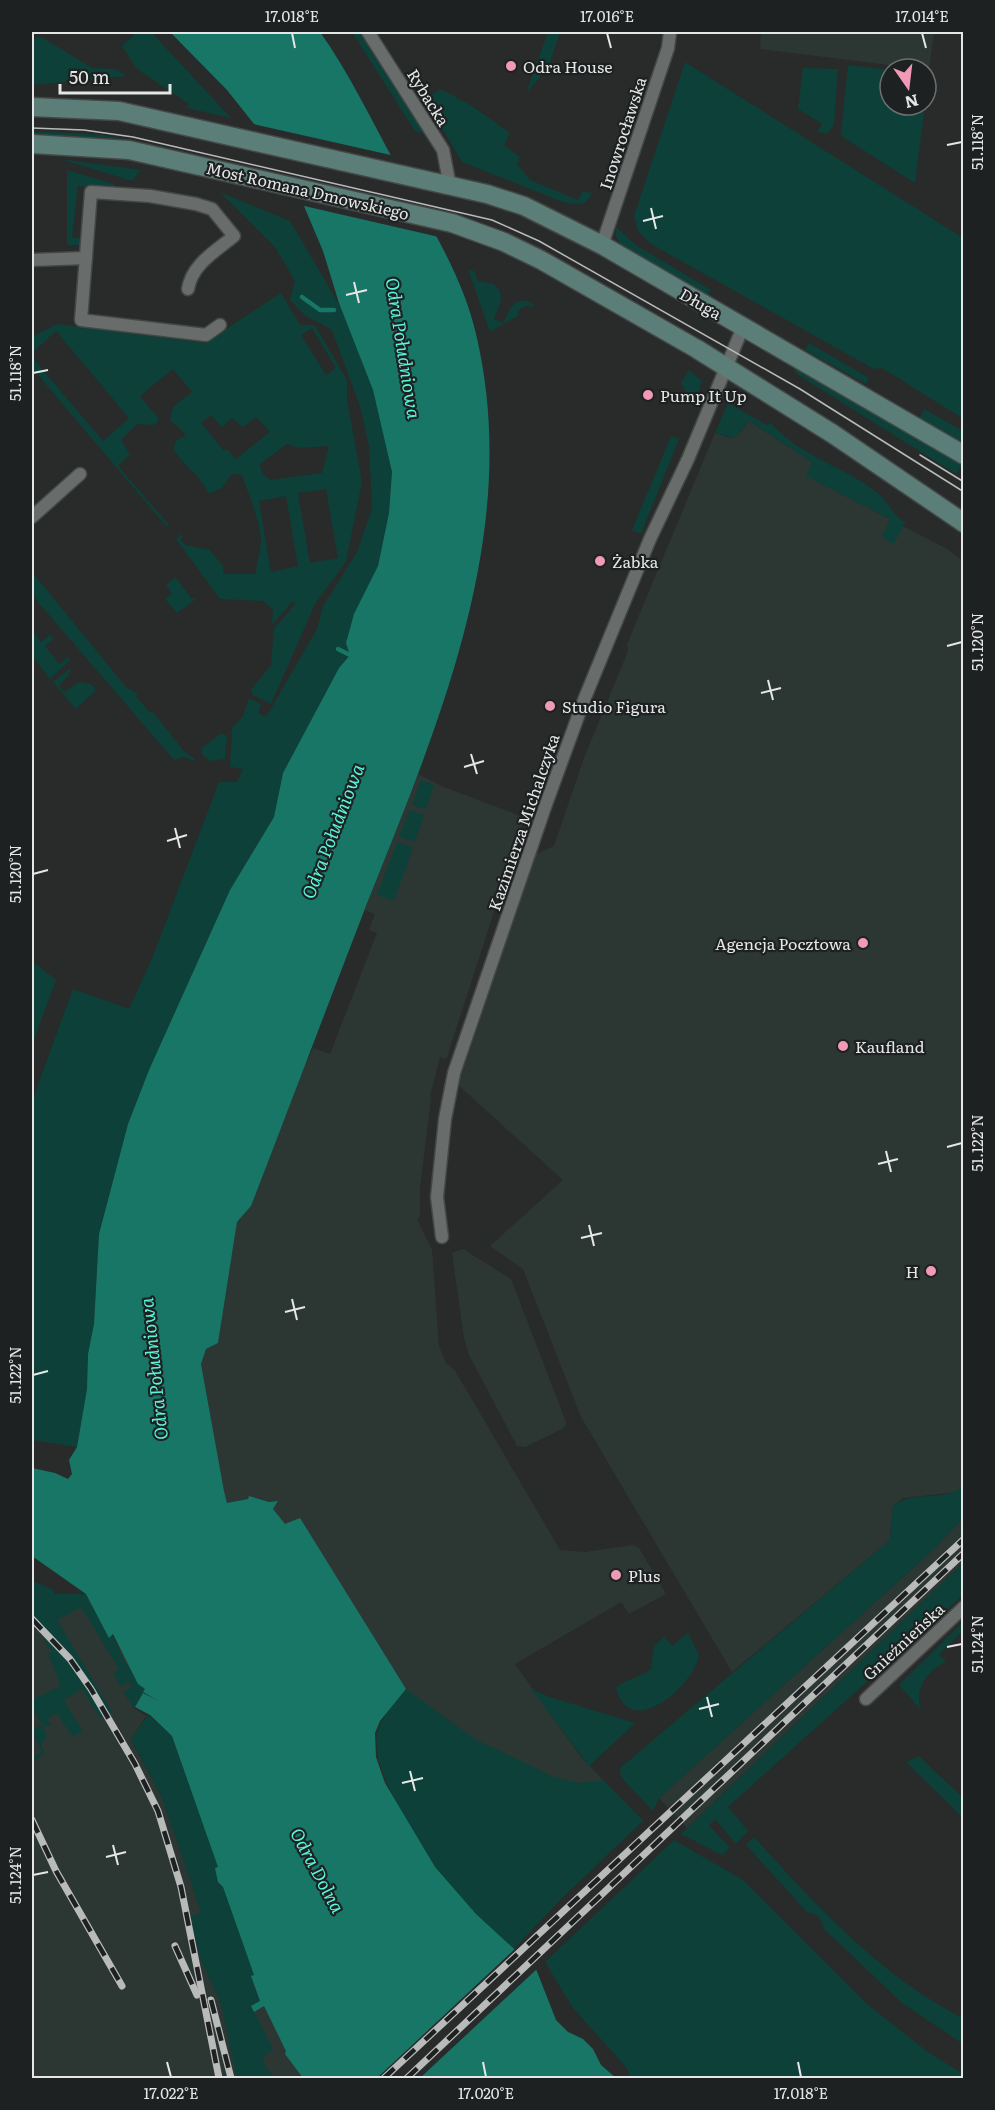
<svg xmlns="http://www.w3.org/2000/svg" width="995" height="2110" viewBox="0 0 995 2110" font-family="Literata,serif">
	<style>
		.built { fill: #2c3734 }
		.green { fill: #0c4038; fill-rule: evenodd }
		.water { fill: #187667 }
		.pier { fill: #282b2a }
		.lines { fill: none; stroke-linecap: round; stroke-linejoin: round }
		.stream { stroke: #187667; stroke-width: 4.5 }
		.street-casing { stroke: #444746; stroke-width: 15 }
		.secondary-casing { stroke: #444746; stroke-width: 21 }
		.street { stroke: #686c6b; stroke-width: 12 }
		.secondary { stroke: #5c7e78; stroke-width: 18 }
		.tram { stroke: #b9bbba; stroke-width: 1.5 }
		.rail-casing { stroke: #b9bbba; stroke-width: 7 }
		.rail { stroke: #1e2121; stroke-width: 4.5; stroke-dasharray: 14; stroke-linecap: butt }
		.ticks { fill: none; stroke: #e5e7e6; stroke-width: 2 }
		.poi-dot { fill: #f09ab5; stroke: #1e2121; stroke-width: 2 }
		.labels { text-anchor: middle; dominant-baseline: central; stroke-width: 4.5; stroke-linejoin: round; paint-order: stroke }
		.poi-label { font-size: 16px; fill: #e5e7e6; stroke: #1e2121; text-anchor: start }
		.street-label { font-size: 16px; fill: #e5e7e6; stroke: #1e2121 }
		.water-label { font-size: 18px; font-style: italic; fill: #58f7dd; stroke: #1e2121 }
		.neatline { fill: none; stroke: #e5e7e6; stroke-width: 2 }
		.ticks-label { font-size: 15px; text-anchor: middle; fill: #e5e7e6 }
	</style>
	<rect width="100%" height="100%" fill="#282b2a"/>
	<g class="built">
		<polygon points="761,32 934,32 929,70 760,49"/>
		<polygon points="749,421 812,462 807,476 947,549 963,561 963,1486 957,1492 903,1498 893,1506 890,1540 732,1672 581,1417 523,1269 490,1246 563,1180 458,1085 536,854 554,846 584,758 628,651 627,644 715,433 730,438 740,433"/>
		<polygon points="418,774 441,786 513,813 524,819 449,1051 446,1059 440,1057 430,1096 431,1099 420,1188 420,1216 417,1219 432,1250 439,1346 446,1363 454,1369 560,1550 585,1552 633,1545 639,1548 666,1594 629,1614 621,1602 515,1664 581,1757 643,1821 387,1784 378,1759 377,1734 383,1720 406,1689 273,1509 278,1501 269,1502 250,1496 249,1499 227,1503 224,1491 201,1364 206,1349 218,1343 237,1222 251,1206 297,1083 313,1048 330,1054 377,933 369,930 375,914 365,910"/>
		<polygon points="463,1249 511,1279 566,1422 564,1428 525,1447 517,1446 469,1355 464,1338 452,1253"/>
		<polygon points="963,1518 963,1563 687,1828 659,1798 935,1548"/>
		<polygon points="32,1589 45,1594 86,1594 145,1689 134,1708 146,1716 131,1740 162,1797 225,1980 260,1967 307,2078 32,2078"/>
	</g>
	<g class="green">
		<polygon points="137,32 151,32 231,118 187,108 189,104 137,69 122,46"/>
		<polygon points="352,32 362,32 366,38 425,134 415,131"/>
		<polygon points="548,32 560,32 548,68 526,93"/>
		<polygon points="40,36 92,68 115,69 127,76 32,85 32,40"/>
		<path d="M685 62 963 238V418C934 402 910 384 881 368L874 369 651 244 638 231 634 216Z"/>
		<polygon points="848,65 890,70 890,105 925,105 915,183 841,136"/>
		<polygon points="803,68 838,69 834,125 828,133 817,132 822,124 798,109"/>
		<path d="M441 89 472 106 510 133 504 145 520 157 517 164 530 180 578 200 583 191 592 193C586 207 576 205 563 202L462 162 425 99Z"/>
		<polygon points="32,131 103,135 165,147 165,151 88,138 32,136"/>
		<polygon points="60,159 141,170 132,181"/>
		<polygon points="67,170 114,184 113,189 78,186 72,237 82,239 82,245 67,245"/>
		<polygon points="220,192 290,221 342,309 373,390 392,472 389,513 378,566 370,585 350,655 339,668 283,773 274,817 230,890 149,1070 128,1124 99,1234 94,1324 88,1354 87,1389 77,1447 32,1440 32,1101 73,989 129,1009 153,956 219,782 237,782 243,769 230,767 232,728 243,716 249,698 261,704 258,713 266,717 317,629 323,606 357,552 372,509 369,446 360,406 332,330 306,316 290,300 295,281 275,247"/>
		<polygon points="616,227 636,245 711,290 708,295 621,245 616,236"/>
		<path d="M468 269 474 271 478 281 493 284 500 291 501 301 494 319 503 323C510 308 516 293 535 305L530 308 528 305 517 311 519 315 490 332Z"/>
		<path d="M281 293 300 325H315L347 380V400L362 482 346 562 315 604 271 704 253 695 251 690 271 665 274 629 296 603 292 602 272 625 273 610 263 601 220 599 176 539 181 534 183 537 180 540 185 545 210 550 223 566V574H256C256 563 261 551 261 540 259 516 249 497 242 475L232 474 222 488 209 494C200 474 184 466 173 449L176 441 186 435 170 420 173 407 192 392 173 369 140 396 159 419 155 425 137 424 121 440 130 454 118 466 169 525 167 527 32 368V357L103 441 129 418 56 331 32 353V337L57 324 205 343ZM312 328 336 368 326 375 301 335ZM211 415 222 427 232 418 243 427 256 417 270 432 236 459 227 449 224 451 201 423ZM287 444 299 448 329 446 322 473 271 480 262 474 260 464ZM326 489 338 558 310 563 298 493ZM286 496 298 566 271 572 259 501Z"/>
		<polygon points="809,343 869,378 866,384 805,350"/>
		<polygon points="795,368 963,465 956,474 795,373"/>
		<polygon points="689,370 702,381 697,397 688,397 681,383"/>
		<path d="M728 403 767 425 771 423C803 459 844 465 880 495 890 504 892 515 905 522L894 544 882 537 890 519 806 476 812 462 749 421 735 438 715 433Z"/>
		<polygon points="924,409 963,431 963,446 920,417"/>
		<polygon points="671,436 679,439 641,534 632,530"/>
		<polygon points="32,572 126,687 138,694 136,696 150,713 152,711 184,751 198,762 183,757 174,760 32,595"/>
		<polygon points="175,577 192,599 196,599 177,613 165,599 172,593 166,585"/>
		<polygon points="32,631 41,642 50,635 54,639 45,646 59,664 68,657 70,660 50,679 32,656"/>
		<polygon points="72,667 68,676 59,686 64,692 80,682 91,684 96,690 76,709 53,682"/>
		<polygon points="220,734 227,735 225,759 211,761 202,755 201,749"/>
		<polygon points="421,780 434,785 426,809 412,805"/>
		<polygon points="410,810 424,815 415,842 399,837"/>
		<polygon points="397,842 413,847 394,901 377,895"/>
		<polygon points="32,961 56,980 32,1045"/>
		<path d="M963 1486V1518L935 1548 659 1798 653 1811 621 1777 620 1768 890 1540 893 1506C913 1489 945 1503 963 1486Z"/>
		<polygon points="963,1563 963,1595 728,1807 748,1831 736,1844 715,1819 709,1825 730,1848 722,1855 681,1834"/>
		<polygon points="32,1581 52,1589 55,1594 86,1594 109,1637 112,1634 124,1661 145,1689 134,1708 123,1692 132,1687 130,1682 120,1686 113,1673 119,1669 81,1607 57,1620 112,1712 100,1718 82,1689 64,1700 83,1732 72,1736 57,1713 47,1719 52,1725 43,1727 47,1736 41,1745 45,1753 32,1762 32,1758 42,1752 32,1731 42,1724 32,1707 32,1700 61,1686 48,1654 54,1650 50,1650 44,1641 47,1638 32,1623"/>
		<path d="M963 1622V1631L939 1654 946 1662C927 1671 914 1689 921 1710L899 1685Z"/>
		<path d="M688 1633 699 1655C694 1687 628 1742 616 1687 628 1679 640 1677 651 1669L654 1646 664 1637 672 1646Z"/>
		<path d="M406 1689 475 1739 554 1777 579 1783 603 1780 643 1821 561 1899 514 1949C486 1923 456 1898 434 1867 415 1839 371 1768 377 1735 379 1718 396 1702 406 1689Z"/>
		<polygon points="531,1689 550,1697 635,1723 589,1766"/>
		<polygon points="148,1715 172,1736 219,1867 218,1882 223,1887 254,1975 251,1977 260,2001 251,2006 273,2049 263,2057 264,2064 274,2078 237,2078 221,2004 201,1960 191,1922 194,1922 191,1917 201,1912 162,1797 131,1739"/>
		<polygon points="919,1756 963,1798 963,1818 906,1762"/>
		<path d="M754 1837C816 1905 881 1977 963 2018V2044L902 2003 824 1929C822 1919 817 1914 807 1912L746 1845Z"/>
		<polygon points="674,1840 743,1880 867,2004 928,2052 963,2074 963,2078 631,2078 626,2067 573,2008 545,1962"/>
	</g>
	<path class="water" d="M170 32H320C349 73 371 119 395 163 425 217 462 273 476 334 523 532 438 725 366 906 327 1007 290 1105 251 1206L237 1222 218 1343 206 1349 201 1364 224 1491 227 1503 248 1499 249 1496 269 1502 278 1501 273 1509 285 1524 300 1518 406 1689 380 1721 375 1733 376 1757 385 1783 435 1867 476 1914 536 1969 556 2020 568 2032 583 2039 593 2049 601 2065 616 2078H303L285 2054 286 2051 264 2006 254 2012 251 2006 260 2001 251 1976 254 1975 223 1887 218 1882 215 1868 218 1867 172 1736 150 1715 135 1707 143 1693 157 1700 143 1692 145 1689 138 1684 113 1634 109 1638 86 1594 32 1556V1468L55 1473 68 1479 72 1474 69 1460 77 1447 87 1389 88 1354 94 1324 99 1234 128 1124 149 1070 230 890 274 817 283 773 339 668 350 655 346 643 354 614 378 566 389 513 392 472 373 390 339 303 323 251 301 199 254 124 227 90Z"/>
	<g class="pier">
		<polygon points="249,123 395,156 439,237 300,205"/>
		<polygon points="517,1947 538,1968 420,2078 377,2078"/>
	</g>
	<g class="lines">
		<g class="stream">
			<polyline points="302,297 320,310 334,310"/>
			<polyline points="338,649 350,655"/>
		</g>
		<g class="street-casing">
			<g id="street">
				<polyline points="368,32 443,150 450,186"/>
				<polyline points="602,245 668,48 670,32"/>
				<polyline points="32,260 86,258"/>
				<path d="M188 289C192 264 216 251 234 236L212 209 196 204 150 196 91 192 81 320 206 335 220 325"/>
				<polyline points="32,517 80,474"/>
				<polyline points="442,1237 437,1197 445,1119 454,1073 545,807 584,700 650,539 688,459 743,327"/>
				<polyline points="866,1699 964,1607"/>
			</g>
		</g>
		<g class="secondary-casing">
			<g id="secondary">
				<polyline points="32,107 119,111 487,194 524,206 602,245 964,455"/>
				<polyline points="32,144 129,150 452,223 504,242 541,260 697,349 833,434 964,523"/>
			</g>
		</g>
		<use href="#street" class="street"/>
		<use href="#secondary" class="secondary"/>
		<g class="tram">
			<polyline points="32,128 84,130 133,137 492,220 539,241 800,389 964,492"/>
			<polyline points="920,455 964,482"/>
		</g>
		<g class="rail-casing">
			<g id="rail">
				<polyline points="32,1619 70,1659 91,1689 135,1764 158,1811 181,1887 219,2078"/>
				<polyline points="32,1820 56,1871 122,1986"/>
				<polyline points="175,1946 197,1995"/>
				<polyline points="211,2000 231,2078"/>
				<polyline points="384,2078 964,1539"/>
				<polyline points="407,2078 964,1553"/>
			</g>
		</g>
		<use href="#rail" class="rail"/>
	</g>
	<path class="ticks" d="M292 33 295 48M607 33 611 48M922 33 926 48M947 145 962 142M651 208 656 229M643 221 663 216M354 282 359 303M346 295 367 290M33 373 48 370M947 646 962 642M768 680 773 700M761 693 781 688M471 754 477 774M464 767 484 761M175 828 180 848M167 841 187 835M33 874 48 870M947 1147 962 1143M886 1151 891 1172M878 1164 898 1159M589 1225 594 1246M581 1238 602 1233M292 1299 297 1320M285 1312 305 1307M33 1375 48 1371M947 1647 962 1644M707 1697 712 1717M699 1709 719 1704M410 1771 415 1791M402 1783 423 1778M113 1845 118 1865M106 1857 126 1852M33 1875 48 1872M167 2062 171 2077M483 2062 486 2077M798 2062 801 2077"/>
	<g class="poi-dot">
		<circle cx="511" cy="66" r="6"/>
		<circle cx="648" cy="395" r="6"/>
		<circle cx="600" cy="561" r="6"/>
		<circle cx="550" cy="706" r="6"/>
		<circle cx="863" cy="943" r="6"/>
		<circle cx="843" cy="1046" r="6"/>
		<circle cx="931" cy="1271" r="6"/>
		<circle cx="616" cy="1575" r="6"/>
	</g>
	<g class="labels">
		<g class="poi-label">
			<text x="523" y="66">Odra House</text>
			<text x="660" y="395">Pump It Up</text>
			<text x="612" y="561">Żabka</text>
			<text x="562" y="706">Studio Figura</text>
			<text x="851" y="943" text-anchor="end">Agencja Pocztowa</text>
			<text x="855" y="1046">Kaufland</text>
			<text x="919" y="1271" text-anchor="end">H</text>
			<text x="628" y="1575">Plus</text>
		</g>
		<g class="street-label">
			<text transform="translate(429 97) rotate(58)">Rybacka</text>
			<text transform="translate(622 133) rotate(-72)">Inowrocławska</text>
			<text transform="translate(308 190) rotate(13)">Most Romana Dmowskiego</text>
			<text transform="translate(701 303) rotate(30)">Długa</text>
			<text transform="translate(523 822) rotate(-71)">Kazimierza Michalczyka</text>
			<text transform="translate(903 1641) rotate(-43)">Gnieźnieńska</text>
		</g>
		<g class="water-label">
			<text transform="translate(404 348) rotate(81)">Odra Południowa</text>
			<text transform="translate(332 831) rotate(-69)">Odra Południowa</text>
			<text transform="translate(153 1369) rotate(-96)">Odra Południowa</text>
			<text transform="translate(318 1870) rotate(62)">Odra Dolna</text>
		</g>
	</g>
	<rect width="995" height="2110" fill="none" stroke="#1e2121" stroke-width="66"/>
	<g transform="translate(908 87) rotate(166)"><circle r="28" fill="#1e2121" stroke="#6e7070" stroke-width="1.5"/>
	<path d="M0-4.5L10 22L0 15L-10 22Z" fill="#f09ab5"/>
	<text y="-9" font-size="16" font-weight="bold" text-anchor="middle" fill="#e5e7e6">N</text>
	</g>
	<path d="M60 84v9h110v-9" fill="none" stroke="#e5e7e6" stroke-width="3"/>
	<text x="69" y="84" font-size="18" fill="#e5e7e6" stroke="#1e2121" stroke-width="4.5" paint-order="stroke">50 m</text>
	<rect x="33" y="33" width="929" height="2044" class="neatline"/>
	<g class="ticks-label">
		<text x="292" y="22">17.018°E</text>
		<text x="607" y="22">17.016°E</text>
		<text x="922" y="22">17.014°E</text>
		<text transform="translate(978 142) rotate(-90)" y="5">51.118°N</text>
		<text transform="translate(16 373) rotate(-90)" y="5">51.118°N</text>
		<text transform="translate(978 642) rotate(-90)" y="5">51.120°N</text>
		<text transform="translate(16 874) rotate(-90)" y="5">51.120°N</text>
		<text transform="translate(978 1143) rotate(-90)" y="5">51.122°N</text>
		<text transform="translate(16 1375) rotate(-90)" y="5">51.122°N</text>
		<text transform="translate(978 1644) rotate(-90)" y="5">51.124°N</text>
		<text transform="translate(16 1875) rotate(-90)" y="5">51.124°N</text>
		<text x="171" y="2099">17.022°E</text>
		<text x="486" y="2099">17.020°E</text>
		<text x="801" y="2099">17.018°E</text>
	</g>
</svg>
